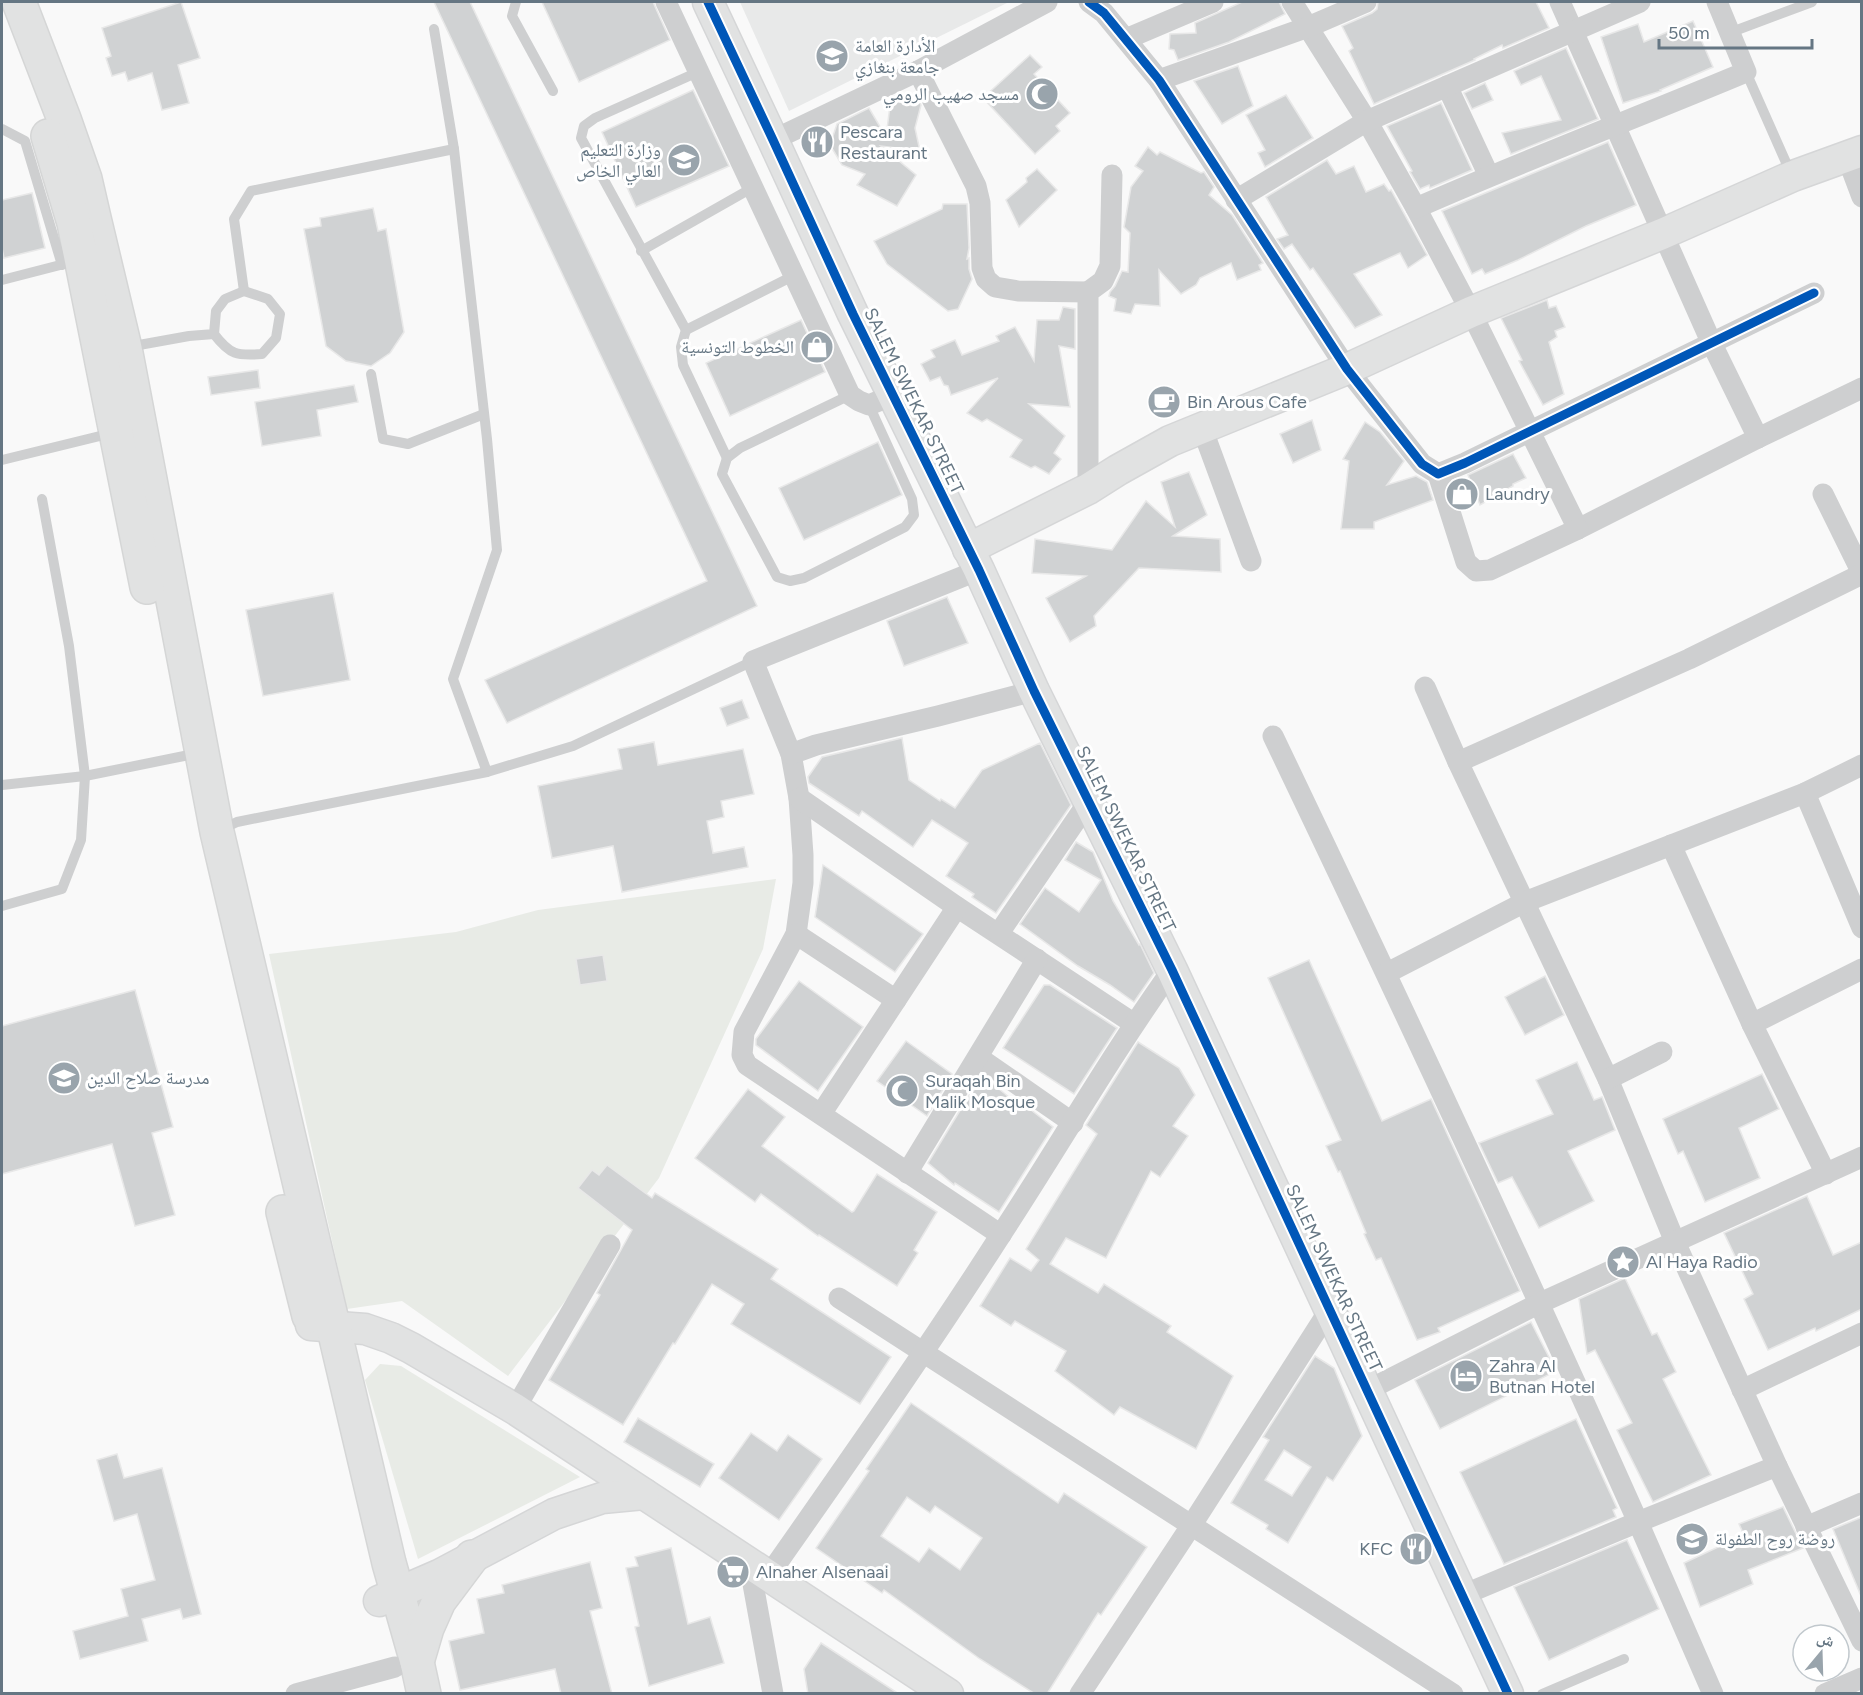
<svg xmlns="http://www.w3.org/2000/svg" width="1863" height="1695" viewBox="0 0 1863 1695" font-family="Figtree,'Noto Naskh Arabic',sans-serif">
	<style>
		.built { fill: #e8e9e9 }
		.green { fill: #e8ebe6 }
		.building { fill: #d0d2d3; stroke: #e8e8e8; stroke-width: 1.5; fill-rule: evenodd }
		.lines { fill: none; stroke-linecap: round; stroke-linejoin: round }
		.secondary-casing { stroke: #d5d6d7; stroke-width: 33 }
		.highway-casing { stroke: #d5d6d6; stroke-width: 36 }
		.lane { stroke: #cecfd0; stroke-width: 10 }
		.street { stroke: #cecfd0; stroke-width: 21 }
		.secondary { stroke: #e1e2e2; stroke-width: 30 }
		.highway { stroke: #e1e2e2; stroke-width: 33 }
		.cycleway-casing { stroke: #fff; stroke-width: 13 }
		.cycleway { stroke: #0057b8; stroke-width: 9 }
		.labels { text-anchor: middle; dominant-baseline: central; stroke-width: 6; stroke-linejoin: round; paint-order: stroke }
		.poi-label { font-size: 18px; fill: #657683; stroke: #fff; text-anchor: start }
		.street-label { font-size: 18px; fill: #657683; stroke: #fff }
	</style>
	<rect width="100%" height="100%" fill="#f9f9f9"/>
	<polygon class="built" points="740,2 1009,2 789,111"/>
	<g class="green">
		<polygon points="776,879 763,949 659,1178 508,1376 402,1301 347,1309 269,954 456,932 538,910"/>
		<polygon points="380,1364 401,1366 580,1477 418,1559 365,1380"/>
	</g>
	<g class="building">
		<polygon points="181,2 200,58 178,65 189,103 162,110 152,73 128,81 125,72 112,76 106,58 111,56 102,28"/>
		<polygon points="434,2 470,2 757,606 507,723 485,680 707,581"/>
		<polygon points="542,2 653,2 670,40 579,82"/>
		<polygon points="1242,2 1279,2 1285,14 1229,42 1178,60 1174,50 1169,49 1170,34 1196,33 1195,23"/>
		<polygon points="1378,2 1536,2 1549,28 1503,48 1502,45 1474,59 1475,60 1374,104 1349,51 1353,48 1342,26 1372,13 1377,9"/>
		<polygon points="1693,21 1713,67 1660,90 1661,91 1623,103 1601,37 1638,24 1644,42"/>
		<polygon points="1566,48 1598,119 1511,154 1502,133 1561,120 1541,76 1521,85 1514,71"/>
		<polygon points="1030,55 1042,67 1034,74 1070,113 1056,126 1060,131 1035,154 983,98"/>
		<polygon points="1238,66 1253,106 1222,124 1194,81"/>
		<polygon points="1485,83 1493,100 1472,109 1464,93"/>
		<polygon points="693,90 729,166 636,207 602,132"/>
		<polygon points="898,94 916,96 921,105 915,128 920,151 881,146 916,175 897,206 857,185 865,174 842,165 830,145 837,124 869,108 886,137 891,98"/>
		<polygon points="1286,95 1313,138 1265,167 1258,153 1265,150 1246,115"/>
		<polygon points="1441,103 1472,170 1430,188 1429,185 1420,189 1410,172 1412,171 1387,126"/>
		<polygon points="1608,142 1636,205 1586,226 1518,260 1485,274 1482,269 1472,274 1442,211"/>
		<polygon points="1148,147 1157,155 1160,152 1201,173 1204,172 1214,187 1209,195 1232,215 1263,263 1259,265 1261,270 1237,280 1231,263 1200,278 1196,285 1181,294 1159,270 1160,306 1135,304 1131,314 1114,311 1116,299 1109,296 1110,292 1115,286 1122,271 1128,272 1130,233 1124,227 1131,187 1143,171 1135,166"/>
		<polygon points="1327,160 1336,174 1354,166 1366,192 1384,184 1389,191 1391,190 1427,255 1408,268 1400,253 1354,274 1382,315 1355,328 1313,268 1310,270 1292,244 1284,249 1277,239 1288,235 1266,197"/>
		<polygon points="1037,169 1057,190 1019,227 1006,200 1027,182 1026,178"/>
		<polygon points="32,193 45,248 4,258 2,248 2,200"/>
		<polygon points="943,204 967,204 969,248 967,259 969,258 969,269 972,279 958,309 948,311 887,264 874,241 942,209"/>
		<polygon points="373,208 378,231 386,229 404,332 390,353 371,366 346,361 326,346 304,229 321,226 320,218"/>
		<polygon points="1547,300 1549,308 1556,306 1565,327 1555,331 1557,337 1549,342 1564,394 1543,405 1519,361 1522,360 1501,318"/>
		<polygon points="1063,307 1075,309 1075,349 1059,346 1070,407 1029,404 1065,436 1054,453 1061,459 1049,474 1035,466 1031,468 1010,457 1022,440 987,419 982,422 967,413 998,378 951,395 948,386 944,385 940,377 930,381 921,364 935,357 931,350 955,340 962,355 999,341 996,336 1015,327 1034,361 1037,320 1059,320"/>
		<polygon points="801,320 825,372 730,416 706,363"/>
		<polygon points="258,370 260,388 211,395 208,377"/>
		<polygon points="354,385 358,402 317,410 321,436 262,446 255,402"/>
		<polygon points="1312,420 1321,450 1293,463 1280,434"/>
		<polygon points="1365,422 1380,432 1404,461 1387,485 1416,476 1427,482 1433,500 1374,522 1374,529 1341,529 1349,461 1343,459"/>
		<polygon points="878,442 902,495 804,540 779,488"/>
		<polygon points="1513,454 1526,478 1513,484 1513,486 1480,505 1468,475"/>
		<polygon points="1189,472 1207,515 1173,536 1220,539 1221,572 1139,568 1094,616 1096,626 1070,642 1046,598 1086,576 1032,573 1035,539 1112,550 1146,501 1175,527 1161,482"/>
		<polygon points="333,593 350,680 263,696 246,610"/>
		<polygon points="947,597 968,643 904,666 887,621"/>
		<polygon points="742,700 749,718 727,726 720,708"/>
		<polygon points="902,738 909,780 940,801 941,799 955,808 982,770 1040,743 1071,805 996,913 972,897 974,894 946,876 968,843 932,820 913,847 862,811 859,816 809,783 808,777 822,757"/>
		<polygon points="654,742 658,765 743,749 754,794 721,801 724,817 707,821 713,853 744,847 748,867 622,892 613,846 552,858 538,786 622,769 618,749"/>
		<polygon points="1076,842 1093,852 1113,901 1139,945 1140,944 1154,973 1134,1002 1110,985 1078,966 1020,924 1045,888 1079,912 1101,880 1065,860"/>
		<polygon points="823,865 923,934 895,972 815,917"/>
		<polygon points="603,955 607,981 580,985 576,959"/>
		<polygon points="1309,960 1382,1121 1431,1099 1520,1291 1438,1328 1440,1332 1417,1340 1381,1258 1376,1260 1364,1234 1366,1233 1340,1171 1338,1172 1326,1146 1341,1140 1268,978"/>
		<polygon points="1545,976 1564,1015 1525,1035 1505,997"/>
		<polygon points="799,981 863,1027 818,1091 756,1045 756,1039"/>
		<polygon points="1044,985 1050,985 1117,1028 1074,1094 1003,1048"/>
		<polygon points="135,990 173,1127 152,1133 175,1215 135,1226 112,1144 2,1174 2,1026"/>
		<polygon points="906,1041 952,1074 927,1116 877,1081"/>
		<polygon points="1138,1042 1179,1068 1195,1095 1173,1126 1188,1136 1160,1177 1151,1171 1106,1258 1066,1238 1050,1264 1098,1293 1104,1284 1171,1326 1167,1332 1233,1376 1196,1449 1120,1407 1114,1415 1055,1371 1066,1351 1015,1321 1011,1326 980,1306 1010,1258 1031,1271 1039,1260 1026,1249 1097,1134 1086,1125"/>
		<polygon points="1577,1062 1594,1100 1602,1097 1615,1130 1568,1151 1594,1201 1539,1228 1512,1177 1498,1183 1479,1143 1553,1114 1536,1080"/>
		<polygon points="1762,1074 1779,1109 1739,1128 1760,1178 1705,1202 1683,1151 1678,1154 1663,1119"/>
		<polygon points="983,1076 1020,1106 1022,1103 1053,1127 999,1212 955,1183 954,1185 928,1163 973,1089 974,1090"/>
		<polygon points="748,1089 785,1117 762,1146 852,1212 854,1211 877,1174 937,1212 914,1250 918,1253 897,1286 819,1235 818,1236 761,1194 755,1202 695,1158"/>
		<polygon points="607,1165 652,1198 655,1193 778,1269 771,1279 891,1357 860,1404 731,1324 744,1304 712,1284 675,1344 673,1343 623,1425 549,1380 600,1295 597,1293 632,1230 578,1188 592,1170 599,1175"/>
		<polygon points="1807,1196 1833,1255 1862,1242 1862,1309 1816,1331 1815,1328 1768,1350 1744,1299 1753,1294 1724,1233"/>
		<polygon points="1625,1278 1652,1335 1657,1333 1676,1372 1663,1379 1711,1475 1653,1502 1617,1430 1632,1423 1595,1350 1587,1354 1579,1299"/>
		<polygon points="1531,1322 1556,1371 1440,1429 1415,1380"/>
		<path d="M1315 1356 1334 1368 1362 1436 1333 1481 1327 1477 1288 1543 1266 1529 1268 1525 1231 1503 1269 1440 1263 1437ZM1284 1450 1311 1467 1292 1496 1265 1480Z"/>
		<path d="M911 1403 1058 1503 1064 1493 1147 1547 1101 1615 1098 1613 1047 1694H1035L980 1659 884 1590 882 1593 816 1548 869 1471 866 1469ZM907 1497 930 1513 935 1506 982 1538 960 1570 929 1548 919 1562 881 1536Z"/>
		<polygon points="638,1418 714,1464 700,1487 624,1442"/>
		<polygon points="1576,1419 1617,1508 1613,1510 1616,1517 1504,1564 1460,1472"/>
		<polygon points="751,1433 777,1451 788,1435 822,1459 779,1520 719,1478"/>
		<polygon points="117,1454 124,1478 162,1468 201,1614 183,1619 180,1609 142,1619 148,1641 80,1659 73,1631 128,1616 121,1589 155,1580 137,1514 114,1521 97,1460"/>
		<polygon points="1783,1507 1803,1548 1748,1570 1753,1584 1700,1607 1684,1563 1744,1535 1739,1524"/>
		<polygon points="1862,1517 1862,1596 1861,1596 1833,1529"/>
		<polygon points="1627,1540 1659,1609 1549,1660 1514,1587"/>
		<polygon points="671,1548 688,1624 710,1617 724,1663 649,1686 635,1627 639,1626 626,1568 638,1566 635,1557"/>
		<polygon points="590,1562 602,1608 590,1611 612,1694 561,1694 555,1669 460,1690 449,1641 484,1633 477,1599 504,1593 502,1585"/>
		<polygon points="821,1643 899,1694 808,1694 804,1669"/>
	</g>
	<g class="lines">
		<g class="secondary-casing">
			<g id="secondary">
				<polyline points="708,2 773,140 853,314 979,570 1034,691 1172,970 1508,1694"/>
				<polyline points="968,549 1088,489 1118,470 1170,441 1347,369 1471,312 1662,234 1793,176 1862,151"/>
				<polyline points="311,1325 365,1329 391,1338 411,1348 515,1409 948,1694"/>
				<polyline points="379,1601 439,1575 554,1514 602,1498 644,1494"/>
			</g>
		</g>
		<g class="highway-casing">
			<g id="highway">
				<polyline points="19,2 64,119 85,179 94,218 125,348 217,832 389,1563 417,1662 424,1694"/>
				<polyline points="48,136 74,223 147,587"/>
				<polyline points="283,1212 309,1316"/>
				<polyline points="417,1662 427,1628 439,1601 472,1557"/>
			</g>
		</g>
		<g class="lane">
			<polyline points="516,2 512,16 553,91"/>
			<polyline points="434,29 454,149 487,439 497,550 453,679 487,772"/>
			<polyline points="1729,33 1812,2"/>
			<polyline points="698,72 595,118 584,126 581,138 686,330 793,276"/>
			<polyline points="1746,72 1792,176"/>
			<polyline points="2,129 25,141 62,265"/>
			<polyline points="641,251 752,188"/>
			<polyline points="2,280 68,263"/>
			<polyline points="244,291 234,219 251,191 454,149"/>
			<polyline points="686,330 681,347 683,365 727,458"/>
			<path d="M128 347 189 336 214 334 216 311 225 299 244 291 268 299 280 314 276 338 262 354C237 356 230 355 214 334"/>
			<polyline points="371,374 383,439 408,444 484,414"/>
			<polyline points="850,395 740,448 727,458 722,474 777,577 790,581 804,578 905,527 914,515 912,499 869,405"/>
			<polyline points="2,460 104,435"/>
			<polyline points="2,785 85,776 199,753"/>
			<polyline points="220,830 237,822 487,772 573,746 753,661"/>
			<polyline points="2,906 62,889 81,840 85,776 69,646 42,499"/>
			<polyline points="1542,1694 1624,1659"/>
		</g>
		<g class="street">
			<polyline points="666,2 850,395 859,401 869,405 893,395"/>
			<polyline points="1089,2 1104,13 1159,80 1347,369 1422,464 1438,474 1465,463 1814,293"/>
			<polyline points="1292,2 1367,121 1416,208 1471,312 1578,529 1758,438 1862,388"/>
			<polyline points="1560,2 1712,344 1758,438"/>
			<polyline points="1126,39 1213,2"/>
			<polyline points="918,71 976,186 980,203 982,268 986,279 995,287 1018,291 1088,292"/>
			<polyline points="1159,80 1308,27 1366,2"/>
			<polyline points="1447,86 1489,176"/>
			<polyline points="773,140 918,71 1047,2"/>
			<polyline points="1847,157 1862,197"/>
			<polyline points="1236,200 1367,121 1640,2"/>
			<path d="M1416 208C1525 160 1636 118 1746 72L1717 2"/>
			<polyline points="1202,428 1251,561"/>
			<polyline points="1438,474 1466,562 1476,571 1490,570 1578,529"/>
			<polyline points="1088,489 1088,292 1103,281 1110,266 1112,175"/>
			<polyline points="1823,494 1862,573"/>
			<polyline points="979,570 753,661 791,754 799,798 803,855 803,883 796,934 744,1032 742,1055 747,1065 1001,1235"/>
			<polyline points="1425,687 1458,762 1608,1079 1675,1242 1777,1466"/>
			<path d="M1273 736C1398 997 1520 1258 1638 1522L1463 1595"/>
			<polyline points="791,754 816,745 938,716 1034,691"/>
			<polyline points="1458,762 1689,659 1862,574"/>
			<polyline points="1805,793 1862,928"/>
			<polyline points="799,798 957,907 1133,1023"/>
			<polyline points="1671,845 1752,1024 1826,1174"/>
			<polyline points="999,933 1089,801"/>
			<polyline points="796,934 896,1000"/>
			<polyline points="1387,973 1525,902 1805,793 1862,765"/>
			<polyline points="1752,1024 1862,969"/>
			<polyline points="978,1057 1073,1123"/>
			<polyline points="1608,1079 1662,1052"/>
			<polyline points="821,1114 957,907"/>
			<polyline points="907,1173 1037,959"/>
			<polyline points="839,1298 1453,1694"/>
			<polyline points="1368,1390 1540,1303 1862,1157"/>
			<polyline points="1742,1390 1862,1333"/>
			<polyline points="515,1409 610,1245"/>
			<polyline points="1806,1527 1862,1503"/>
			<polyline points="749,1562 773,1694"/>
			<path d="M769 1575C848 1462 927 1350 1002 1233 1059 1146 1111 1055 1172 970"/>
			<polyline points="296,1694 395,1667"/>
			<polyline points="1080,1694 1191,1526 1330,1309"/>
			<polyline points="1713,1694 1638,1522 1777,1466 1862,1641"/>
			<polyline points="1825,1694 1862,1678"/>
		</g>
		<use href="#secondary" class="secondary"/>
		<use href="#highway" class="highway"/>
		<g class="cycleway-casing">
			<g id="cycleway">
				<polyline points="708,2 773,140 853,314 979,570 1034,691 1172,970 1508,1694"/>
				<polyline points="1089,2 1104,13 1159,80 1347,369 1422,464 1438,474 1465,463 1814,293"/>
			</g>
		</g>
		<use href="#cycleway" class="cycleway"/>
	</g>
	<defs>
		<g id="university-disc" transform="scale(1.725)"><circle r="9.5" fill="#99a4ac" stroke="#fff"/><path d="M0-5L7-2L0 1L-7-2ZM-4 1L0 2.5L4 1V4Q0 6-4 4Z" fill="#fff"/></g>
		<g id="mosque-disc" transform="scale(1.725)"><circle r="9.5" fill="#99a4ac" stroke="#fff"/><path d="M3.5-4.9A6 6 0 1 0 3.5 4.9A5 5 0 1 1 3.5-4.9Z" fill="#fff"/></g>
		<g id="restaurant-disc" transform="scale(1.725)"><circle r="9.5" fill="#99a4ac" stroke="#fff"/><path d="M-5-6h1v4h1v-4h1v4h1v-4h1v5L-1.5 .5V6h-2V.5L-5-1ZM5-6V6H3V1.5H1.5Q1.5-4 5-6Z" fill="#fff"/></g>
		<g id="school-disc" transform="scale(1.725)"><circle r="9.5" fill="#99a4ac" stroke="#fff"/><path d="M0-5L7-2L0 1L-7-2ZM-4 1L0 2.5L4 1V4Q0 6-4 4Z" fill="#fff"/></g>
		<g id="shop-disc" transform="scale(1.725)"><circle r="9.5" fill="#99a4ac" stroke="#fff"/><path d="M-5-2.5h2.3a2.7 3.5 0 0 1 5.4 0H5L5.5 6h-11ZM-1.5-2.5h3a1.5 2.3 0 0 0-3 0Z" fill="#fff"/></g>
		<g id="cafe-disc" transform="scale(1.725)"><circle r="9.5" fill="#99a4ac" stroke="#fff"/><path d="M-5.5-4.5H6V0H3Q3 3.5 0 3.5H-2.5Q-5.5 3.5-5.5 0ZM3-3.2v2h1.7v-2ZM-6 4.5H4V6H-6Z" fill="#fff"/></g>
		<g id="sight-disc" transform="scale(1.725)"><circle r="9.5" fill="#99a4ac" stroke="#fff"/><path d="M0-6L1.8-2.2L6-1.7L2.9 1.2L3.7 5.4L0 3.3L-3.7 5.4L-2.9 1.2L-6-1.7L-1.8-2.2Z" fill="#fff"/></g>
		<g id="hotel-disc" transform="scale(1.725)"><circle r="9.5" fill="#99a4ac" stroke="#fff"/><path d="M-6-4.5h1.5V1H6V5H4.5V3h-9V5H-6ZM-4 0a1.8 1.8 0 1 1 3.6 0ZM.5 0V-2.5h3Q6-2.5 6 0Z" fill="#fff"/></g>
		<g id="supermarket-disc" transform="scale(1.725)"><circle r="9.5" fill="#99a4ac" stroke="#fff"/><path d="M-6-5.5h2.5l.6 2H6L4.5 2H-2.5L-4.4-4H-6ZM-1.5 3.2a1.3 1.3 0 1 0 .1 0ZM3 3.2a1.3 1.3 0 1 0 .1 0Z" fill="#fff"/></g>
	</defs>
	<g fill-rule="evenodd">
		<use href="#university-disc" x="832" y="56"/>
		<use href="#mosque-disc" x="1042" y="94"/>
		<use href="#restaurant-disc" x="817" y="142"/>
		<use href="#school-disc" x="684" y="160"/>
		<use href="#shop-disc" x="817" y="347"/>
		<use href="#cafe-disc" x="1164" y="402"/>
		<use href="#shop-disc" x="1462" y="494"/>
		<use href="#school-disc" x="64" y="1078"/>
		<use href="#mosque-disc" x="902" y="1091"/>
		<use href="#sight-disc" x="1623" y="1262"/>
		<use href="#hotel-disc" x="1466" y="1376"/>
		<use href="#school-disc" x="1692" y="1539"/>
		<use href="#restaurant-disc" x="1416" y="1549"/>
		<use href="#supermarket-disc" x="733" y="1572"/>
	</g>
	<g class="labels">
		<g class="poi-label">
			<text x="855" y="46">الأدارة العامة<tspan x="855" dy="21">جامعة بنغازي</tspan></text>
			<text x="1019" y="94" text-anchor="end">مسجد صهيب الرومي</text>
			<text x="840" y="132">Pescara<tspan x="840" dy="21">Restaurant</tspan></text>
			<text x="661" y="150" text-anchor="end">وزارة التعليم<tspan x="661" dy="21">العالي الخاص</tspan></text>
			<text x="794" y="347" text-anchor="end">الخطوط التونسية</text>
			<text x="1187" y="402">Bin Arous Cafe</text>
			<text x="1485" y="494">Laundry</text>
			<text x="87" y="1078">مدرسة صلاح الدين</text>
			<text x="925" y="1081">Suraqah Bin<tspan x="925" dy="21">Malik Mosque</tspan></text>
			<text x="1646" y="1262">Al Haya Radio</text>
			<text x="1489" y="1366">Zahra Al<tspan x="1489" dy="21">Butnan Hotel</tspan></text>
			<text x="1715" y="1539">روضة روح الطفولة</text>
			<text x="1393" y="1549" text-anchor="end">KFC</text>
			<text x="756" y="1572">Alnaher Alsenaai</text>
		</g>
		<g class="street-label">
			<text transform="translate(914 401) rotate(64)">SALEM SWEKAR STREET</text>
			<text transform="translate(1126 839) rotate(64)">SALEM SWEKAR STREET</text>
			<text transform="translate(1334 1278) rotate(65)">SALEM SWEKAR STREET</text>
		</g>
	</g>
	<rect width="1863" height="1695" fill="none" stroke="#657683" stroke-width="6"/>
	<g transform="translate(1821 1653) rotate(19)"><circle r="28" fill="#ffffff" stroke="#c1c8cd" stroke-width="1.5"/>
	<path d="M0-4.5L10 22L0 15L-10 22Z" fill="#99a4ac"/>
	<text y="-9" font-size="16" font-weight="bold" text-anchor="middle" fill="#657683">ش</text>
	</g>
	<path d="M1659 39v9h153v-9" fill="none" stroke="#657683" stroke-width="3"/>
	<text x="1668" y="39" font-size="18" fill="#657683" stroke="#ffffff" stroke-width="4.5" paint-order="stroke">50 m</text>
</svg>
